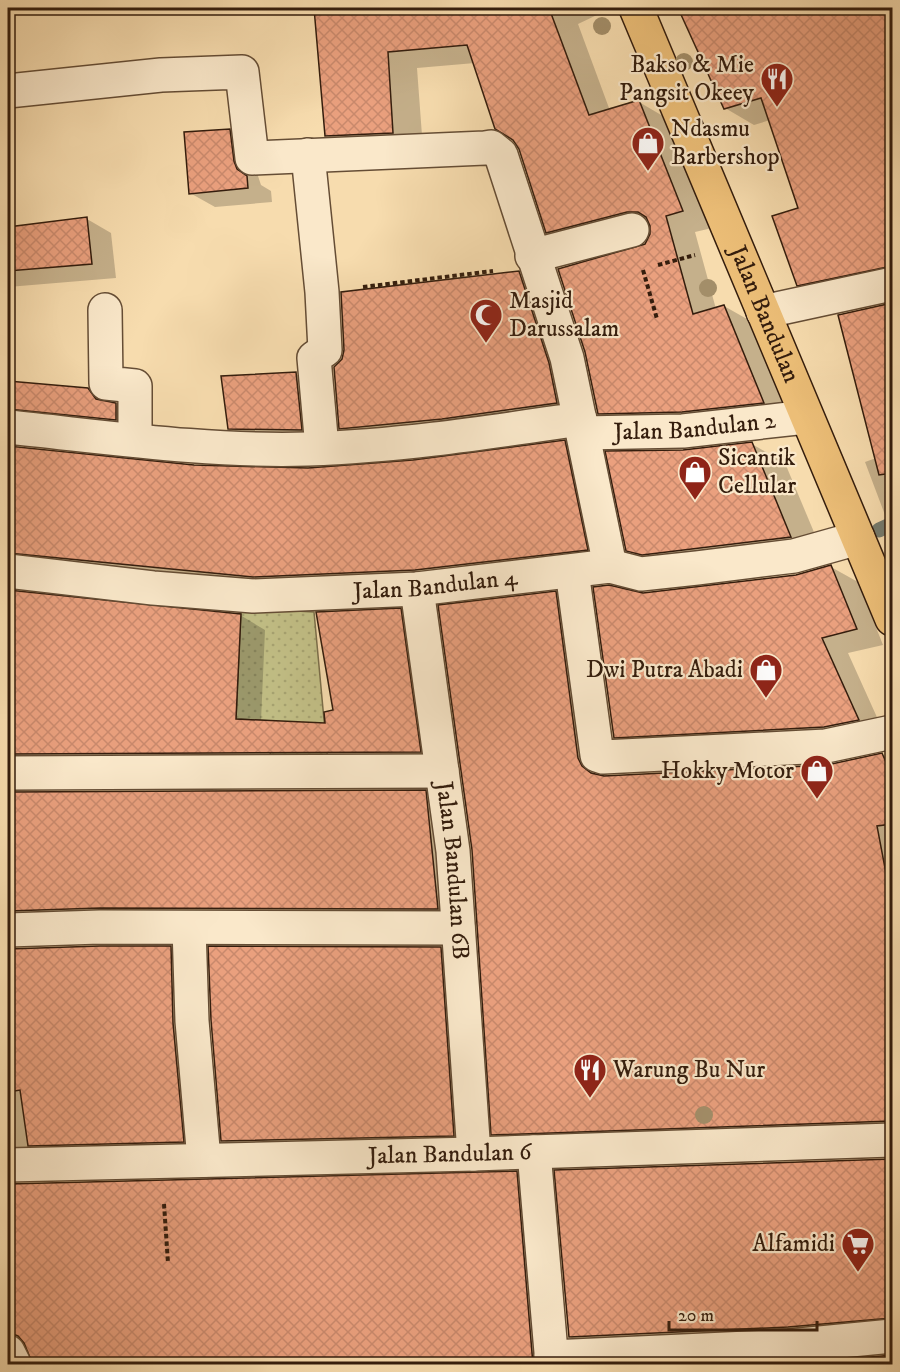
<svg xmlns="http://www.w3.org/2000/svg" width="900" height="1372" viewBox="0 0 900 1372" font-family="'IM FELL DW Pica',serif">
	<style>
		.garden { fill: url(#garden-dots); stroke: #7b6e4a; stroke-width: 1.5 }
		.shadow { fill: #0003 }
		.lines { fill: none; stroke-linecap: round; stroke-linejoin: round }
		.stream { stroke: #747b6f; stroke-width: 15 }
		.building { fill: url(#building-cross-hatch); stroke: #341d0d; stroke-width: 1.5 }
		.minor-casing { stroke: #654d35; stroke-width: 36 }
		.major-casing { stroke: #341d0d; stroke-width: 36 }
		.path { stroke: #341d0d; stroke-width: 4; stroke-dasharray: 4.5 3; stroke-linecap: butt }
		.minor { stroke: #fae8ca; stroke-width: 33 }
		.major { stroke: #ecbe77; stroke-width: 33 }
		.tree { fill: #a38e69 }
		.labels { text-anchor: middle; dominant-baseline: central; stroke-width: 4.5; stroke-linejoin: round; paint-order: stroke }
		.poi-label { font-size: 24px; fill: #341d0d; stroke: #fae8ca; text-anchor: end }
		.street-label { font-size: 24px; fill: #341d0d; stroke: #fae8ca }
	</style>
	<defs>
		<pattern id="garden-dots" width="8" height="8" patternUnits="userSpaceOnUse" patternTransform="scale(1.5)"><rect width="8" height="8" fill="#c2bf86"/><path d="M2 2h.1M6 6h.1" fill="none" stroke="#a7a472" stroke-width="1.8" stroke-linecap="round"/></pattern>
		<pattern id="building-cross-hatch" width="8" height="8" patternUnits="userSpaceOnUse" patternTransform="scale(1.5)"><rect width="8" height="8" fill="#eaa07e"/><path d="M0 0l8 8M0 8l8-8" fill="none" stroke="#c9896c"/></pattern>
	</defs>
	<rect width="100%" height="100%" fill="#f7dcae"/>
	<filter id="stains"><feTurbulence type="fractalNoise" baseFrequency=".00333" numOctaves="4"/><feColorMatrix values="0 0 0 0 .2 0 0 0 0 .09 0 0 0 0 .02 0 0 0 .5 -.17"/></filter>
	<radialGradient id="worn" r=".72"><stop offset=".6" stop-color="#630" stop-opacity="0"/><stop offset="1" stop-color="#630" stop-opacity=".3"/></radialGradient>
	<polygon class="garden" points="241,608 314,612 328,763 270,759 272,721 236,719"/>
	<g class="shadow">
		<polygon points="315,8 596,8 599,14 578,24 609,108 639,102 668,119 712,228 695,232 716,309 724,306 754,323 792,419 629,430 599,413 652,230 577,249 547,232 520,149 475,63 417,68 423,149 356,152 326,135"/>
		<polygon points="679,8 892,8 892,287 826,301 798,285 799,209 770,120 754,125 725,108"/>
		<polygon points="229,130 254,144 258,176 261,185 271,191 272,202 215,207 190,193"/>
		<polygon points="87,219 111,233 116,278 8,287 8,228"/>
		<polygon points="519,273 546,289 584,419 368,444 341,428"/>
		<polygon points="892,305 892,520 885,515 865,462 876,458 840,316"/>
		<polygon points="296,374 321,388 326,444 254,442 230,428"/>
		<polygon points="8,383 88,390 141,419 141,433 14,439 15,448 156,463 271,470 379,465 565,442 589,456 612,563 441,584 14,583 15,592 240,615 265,630 261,721 327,725 400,610 425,624 445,766 14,789 15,793 425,791 450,806 462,923 14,946 15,950 170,947 195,962 208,1156 14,1180 15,1185 516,1173 541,1187 556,1364 34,1364 28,1348 8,1364"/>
		<polygon points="752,444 785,463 824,556 661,569 627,550 684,451"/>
		<polygon points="831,567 858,582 883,645 848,653 885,735 642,752 615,737 643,594 797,576"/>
		<polygon points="556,593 584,609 607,776 827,766 882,755 892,761 892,1138 521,1150 493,1134"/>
		<polygon points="440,948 464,962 477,1148 246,1154 223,1140"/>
		<polygon points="892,1160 892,1335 598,1353 570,1337 556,1172"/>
	</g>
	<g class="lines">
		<polyline class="stream" points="879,530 892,524"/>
	</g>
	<g class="building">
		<polygon points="314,8 549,8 589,115 639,100 683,211 666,216 693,314 724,305 764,403 682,412 598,414 585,352 558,269 645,244 650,234 650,226 646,217 638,212 627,212 546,233 519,149 513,140 495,129 467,45 388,52 393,133 325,136"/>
		<polygon points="678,8 892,8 892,266 797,286 772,216 798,208 761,98 724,109"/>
		<polygon points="230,129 234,161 237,169 247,176 248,188 189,194 184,132"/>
		<polygon points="87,217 92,264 8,271 8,227"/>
		<polygon points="519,271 549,363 557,403 442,419 339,429 334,367 342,359 344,350 341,292"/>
		<polygon points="892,303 892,473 879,475 838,315"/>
		<polygon points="296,372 302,430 228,429 221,376"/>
		<polygon points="8,381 88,388 96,399 116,403 116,420 8,409"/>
		<polygon points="565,440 588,550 415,570 253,577 8,553 8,446 194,465 308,468 413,460"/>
		<polygon points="752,442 791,537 642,555 626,551 605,451 683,450"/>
		<polygon points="831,565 857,629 822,638 859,720 824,727 614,738 593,587 609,585 643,593 796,575"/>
		<polygon points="8,590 241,614 236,719 325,723 324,712 333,710 316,612 401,608 421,752 8,754"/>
		<polygon points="556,591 578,758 582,766 591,773 604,776 827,765 882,753 892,776 892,824 877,826 892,905 892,1121 491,1135 472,850 438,605"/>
		<polygon points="426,790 438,909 100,908 8,911 8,792"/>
		<polygon points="100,946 171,946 173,1023 184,1142 28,1146 20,1090 8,1092 8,949"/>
		<polygon points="208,946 441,947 454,1136 221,1141 211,1020"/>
		<polygon points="892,1159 892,1318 788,1327 569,1337 554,1170"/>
		<polygon points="517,1171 533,1365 33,1365 24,1343 18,1336 10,1333 8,1184"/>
		<polygon points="892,1355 892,1365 838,1365 837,1360"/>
	</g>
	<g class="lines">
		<g class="minor-casing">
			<g id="minor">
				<polyline points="8,91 161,75 242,72 252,158 485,148 491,147 501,155 567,358 610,566"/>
				<polyline points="308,155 322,292 325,350 314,358 322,448"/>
				<polyline points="532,256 632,230"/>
				<polyline points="105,310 106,383 135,386 135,440"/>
				<polyline points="763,312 892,284"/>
				<path d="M8 427C107 437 208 452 308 449 400 446 490 432 580 419"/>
				<path id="s1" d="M583 433 683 431 806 417"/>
				<path id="s2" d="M8 571 153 588 253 596 417 589 610 566 641 574 697 568 794 556 858 538"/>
				<polyline points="572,571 597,755 603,757 826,746 892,732"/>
				<path id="s3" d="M417 589 453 851 474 1154"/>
				<polyline points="8,773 442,771"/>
				<polyline points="189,928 192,1021 204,1160"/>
				<polyline points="8,930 100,927 458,928"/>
				<polyline points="534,1152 552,1364"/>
				<path id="s4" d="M8 1165 474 1154 892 1140"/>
				<polyline points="8,1352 14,1364"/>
				<polyline points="551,1357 789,1346 892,1336"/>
			</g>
		</g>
		<g class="major-casing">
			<g id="major">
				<path id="s5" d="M636 8 892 619"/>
			</g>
		</g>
		<g class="path">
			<polyline points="658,265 695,255"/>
			<polyline points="643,270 657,319"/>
			<polyline points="363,287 493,271"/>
			<polyline points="164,1204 168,1263"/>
		</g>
		<use href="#minor" class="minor"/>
		<use href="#major" class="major"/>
	</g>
	<g class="tree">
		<circle cx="602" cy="26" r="9"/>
		<circle cx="684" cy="62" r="9"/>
		<circle cx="708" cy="288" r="9"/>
		<circle cx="704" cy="1115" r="9"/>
	</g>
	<defs>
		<g id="restaurant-pin" transform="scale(1.725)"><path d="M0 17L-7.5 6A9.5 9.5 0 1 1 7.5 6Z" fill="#8f2418" stroke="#fae8ca"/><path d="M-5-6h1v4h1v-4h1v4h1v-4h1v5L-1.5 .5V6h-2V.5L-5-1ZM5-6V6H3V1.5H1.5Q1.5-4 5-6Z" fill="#fff"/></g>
		<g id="shop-pin" transform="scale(1.725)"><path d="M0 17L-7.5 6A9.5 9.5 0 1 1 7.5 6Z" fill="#8f2418" stroke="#fae8ca"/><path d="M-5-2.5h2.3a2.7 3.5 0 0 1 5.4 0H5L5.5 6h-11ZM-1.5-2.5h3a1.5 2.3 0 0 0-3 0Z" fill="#fff"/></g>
		<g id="mosque-pin" transform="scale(1.725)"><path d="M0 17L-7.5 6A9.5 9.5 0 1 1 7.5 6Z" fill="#8f2418" stroke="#fae8ca"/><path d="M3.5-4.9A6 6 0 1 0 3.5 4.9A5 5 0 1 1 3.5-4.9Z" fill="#fff"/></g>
		<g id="supermarket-pin" transform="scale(1.725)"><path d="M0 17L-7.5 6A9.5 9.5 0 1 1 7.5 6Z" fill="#8f2418" stroke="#fae8ca"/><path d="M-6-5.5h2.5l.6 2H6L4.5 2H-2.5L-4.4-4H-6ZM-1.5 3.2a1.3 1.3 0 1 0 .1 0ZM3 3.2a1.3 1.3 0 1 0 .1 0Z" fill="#fff"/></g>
	</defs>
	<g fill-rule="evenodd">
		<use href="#restaurant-pin" x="777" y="79"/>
		<use href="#shop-pin" x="648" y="143"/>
		<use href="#mosque-pin" x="486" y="315"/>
		<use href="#shop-pin" x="695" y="472"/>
		<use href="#shop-pin" x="766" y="670"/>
		<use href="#shop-pin" x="817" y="771"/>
		<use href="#restaurant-pin" x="590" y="1070"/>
		<use href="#supermarket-pin" x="858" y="1244"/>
	</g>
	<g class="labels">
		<g class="poi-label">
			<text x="754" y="65">Bakso &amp; Mie<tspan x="754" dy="28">Pangsit Okeey</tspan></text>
			<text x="671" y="129" text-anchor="start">Ndasmu<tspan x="671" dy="28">Barbershop</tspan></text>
			<text x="509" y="301" text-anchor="start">Masjid<tspan x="509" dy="28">Darussalam</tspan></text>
			<text x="718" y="458" text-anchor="start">Sicantik<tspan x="718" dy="28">Cellular</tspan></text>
			<text x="743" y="670">Dwi Putra Abadi</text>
			<text x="794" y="771">Hokky Motor</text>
			<text x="613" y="1070" text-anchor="start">Warung Bu Nur</text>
			<text x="835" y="1244">Alfamidi</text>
		</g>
		<g class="street-label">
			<text stroke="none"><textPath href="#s5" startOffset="332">Jalan Bandulan</textPath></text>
			<text stroke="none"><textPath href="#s1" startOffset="112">Jalan Bandulan 2</textPath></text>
			<text stroke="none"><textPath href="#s2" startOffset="429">Jalan Bandulan 4</textPath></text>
			<text stroke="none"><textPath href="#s3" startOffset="284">Jalan Bandulan 6B</textPath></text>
			<text stroke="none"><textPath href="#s4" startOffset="442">Jalan Bandulan 6</textPath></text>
		</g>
	</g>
	<rect width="900" height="1372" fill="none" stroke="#f7dcae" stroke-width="30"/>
	<rect x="9" y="9" width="882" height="1354" fill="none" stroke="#341d0d" stroke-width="3"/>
	<rect x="15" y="15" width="870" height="1342" fill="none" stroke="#341d0d" stroke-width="1.5"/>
	<path d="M669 1321v9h148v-9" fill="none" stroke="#341d0d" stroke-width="3"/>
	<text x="678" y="1321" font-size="18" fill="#341d0d" stroke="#fae8ca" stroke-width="4.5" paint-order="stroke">20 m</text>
	<rect width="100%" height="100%" filter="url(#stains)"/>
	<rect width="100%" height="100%" fill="url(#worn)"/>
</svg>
